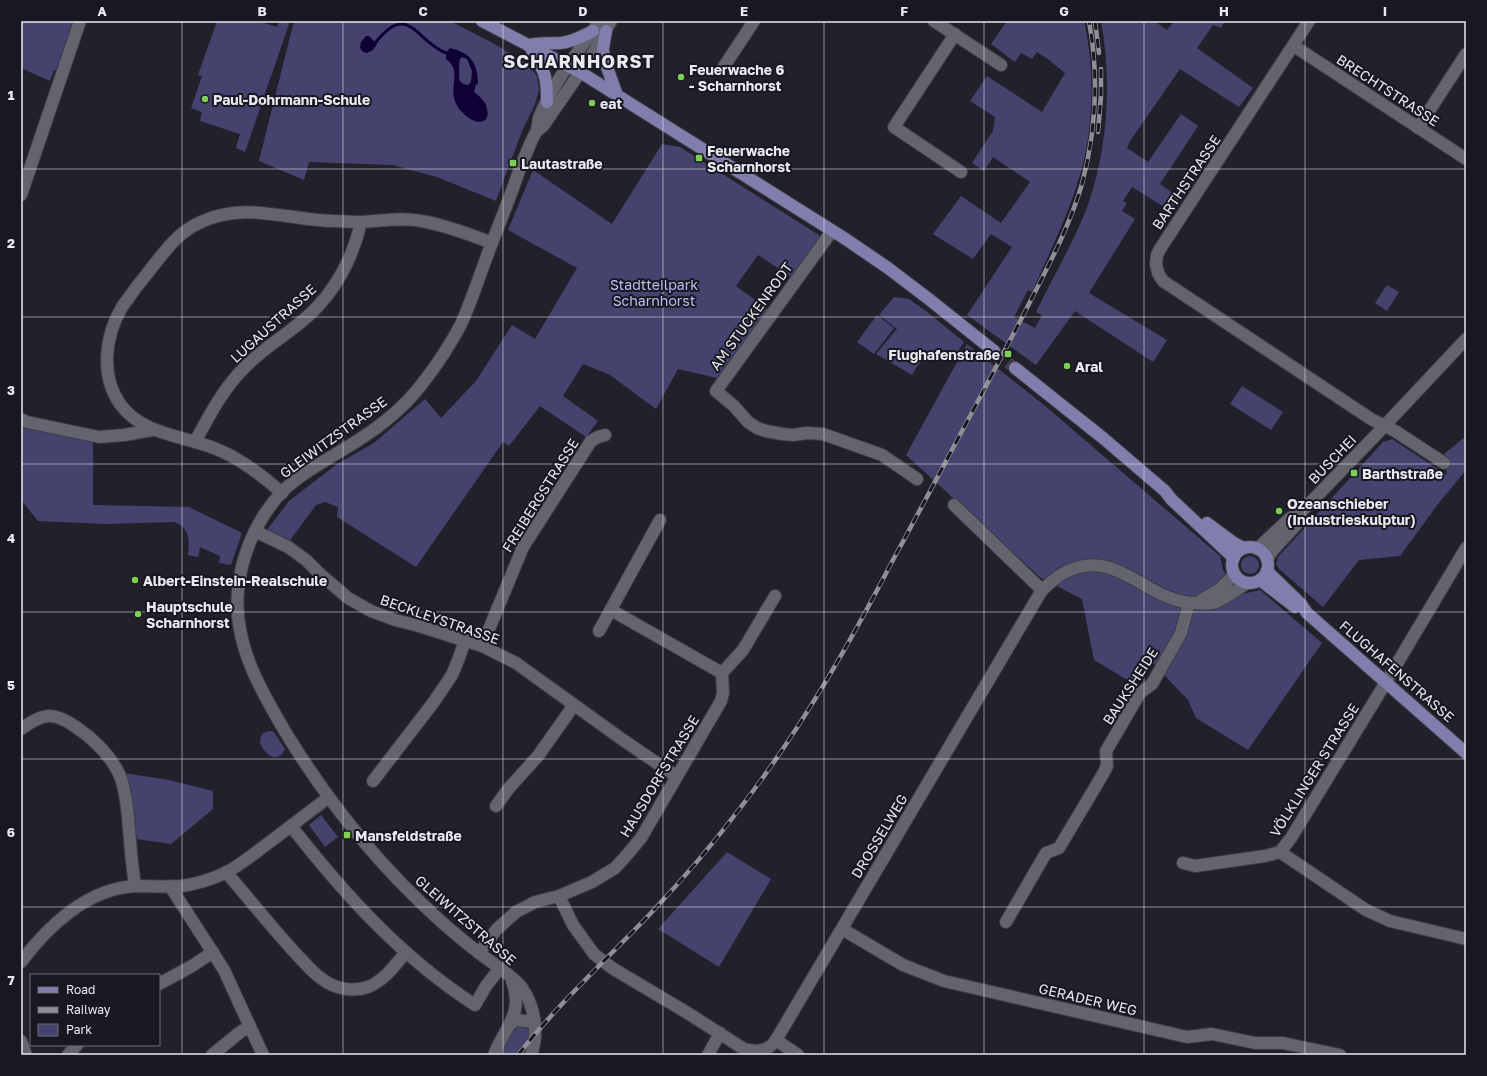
<svg xmlns="http://www.w3.org/2000/svg" width="1487" height="1076" viewBox="0 0 1487 1076" font-family="'Golos Text',sans-serif">
	<style>
		.green { fill: #45426e }
		.water { fill: #0f0035; fill-rule: evenodd }
		.lines { fill: none; stroke-linecap: round; stroke-linejoin: round }
		.stream { stroke: #0f0035; stroke-width: 3 }
		.major-tunnel { stroke: #403f49; stroke-width: 12; stroke-dasharray: 12 6; stroke-linecap: butt }
		.minor-casing { stroke: #3c3c44; stroke-width: 14 }
		.major-casing { stroke: #3c3c44; stroke-width: 14 }
		.minor { stroke: #64646f; stroke-width: 12 }
		.major { stroke: #817ead; stroke-width: 12 }
		.rail-casing { stroke: #908f98; stroke-width: 4.5 }
		.rail { stroke: #181822; stroke-width: 3; stroke-dasharray: 9; stroke-linecap: butt }
		.grid { fill: none; stroke: #e9e9f0; stroke-width: 1; stroke-opacity: 0.55 }
		.poi-dot { fill: #7fd052; stroke: #181822; stroke-width: 1.5 }
		.labels { text-anchor: middle; dominant-baseline: central; stroke-width: 4; stroke-linejoin: round; paint-order: stroke }
		.poi-label { font-size: 14px; font-weight: bold; fill: #e9e9f0; stroke: #181822; text-anchor: start }
		.street-label { font-size: 14px; fill: #e9e9f0; stroke: #181822 }
		.park-label { font-size: 14px; fill: #bfbdf4; stroke: #181822 }
		.district-label { font-size: 18px; font-weight: bold; letter-spacing: 1px; fill: #e9e9f0; stroke: #181822 }
		.neatline { fill: none; stroke: #e9e9f0; stroke-width: 1.5 }
		.grid-label { font-size: 13px; text-anchor: middle; font-weight: bold; fill: #e9e9f0 }
	</style>
	<rect width="100%" height="100%" fill="#22212b"/>
	<g class="green">
		<polygon points="21,21 73,21 58,66 55,71 54,70 50,81 21,68"/>
		<polygon points="217,21 258,21 277,27 279,21 290,21 245,152 236,148 240,134 200,121 202,112 191,108 202,76 198,75"/>
		<polygon points="294,21 450,21 489,41 526,62 537,76 539,90 535,104 522,131 496,201 437,177 392,165 309,162 304,180 259,161"/>
		<path d="M1007 21H1084C1094 65 1094 115 1084 160 1073 206 1051 249 1032 292L1028 290 1014 317 1035 328 1042 315 1036 312C1053 277 1074 242 1088 205 1108 147 1112 81 1101 21H1154L1167 30 1174 21H1225L1221 28 1213 25 1197 48 1253 88 1239 107 1180 69 1130 141 1127 148 1148 162 1181 114 1198 126 1160 184 1180 198 1169 210 1132 187 1123 201 1127 203 1122 211 1135 219 1089 293 1167 340 1153 362 1075 311 1036 365 967 315 1012 247 991 234 973 259 933 234 961 196 1001 223 1030 182 993 157 984 171 972 163 993 131 995 117 970 101 987 76 1042 112 1065 73 1049 60 1037 52 1032 59 1021 53 1015 62 991 44Z"/>
		<polygon points="662,144 680,147 822,237 793,278 758,255 736,286 769,310 717,378 678,369 656,409 610,375 583,364 563,396 598,421 586,437 540,406 509,446 503,442 416,567 337,517 338,507 325,502 316,505 288,543 267,530 289,501 337,464 374,443 425,399 441,418 476,381 512,325 535,339 577,268 508,230 533,170 612,224"/>
		<polygon points="1387,285 1399,292 1387,311 1375,303"/>
		<path d="M894 297 909 299 926 311 964 342 951 362C942 358 928 354 921 362 917 366 914 371 912 375L876 354 897 329 879 315Z"/>
		<polygon points="877,315 894,328 874,354 857,342"/>
		<polygon points="967,344 1044,405 1220,556 1223,570 1242,594 1260,590 1322,643 1248,750 1196,718 1188,700 1149,659 1134,684 1094,660 1082,599 1041,578 906,455"/>
		<polygon points="1242,386 1283,412 1271,430 1230,404"/>
		<path d="M21 423 93 439V505L189 507 242 533 231 565 219 563 220 556 200 547 198 557 188 555C189 540 191 528 174 522L105 524 38 521 21 500Z"/>
		<polygon points="1466,436 1466,470 1438,504 1400,556 1359,560 1323,607 1279,569 1276,564 1278,557 1383,442 1392,439 1447,475 1443,455"/>
		<circle cx="1250" cy="565" r="9"/>
		<path d="M272 731 274 732 285 749C277 765 265 755 260 743 260 735 263 731 272 731Z"/>
		<polygon points="124,773 169,780 213,791 213,809 171,844 137,839"/>
		<polygon points="321,815 338,837 325,847 309,825"/>
		<polygon points="727,852 771,879 719,967 658,929"/>
		<polygon points="518,1025 526,1027 530,1032 525,1055 499,1055 512,1030"/>
	</g>
	<g class="water">
		<polygon points="366,36 369,36 377,44 373,50 367,53 363,52 360,48 361,42"/>
		<path d="M450 48C471 53 478 63 478 85L476 84 474 92C478 95 484 100 486 105 493 125 476 126 464 114 441 93 466 73 446 59V53ZM462 57 467 59 472 71 471 82 468 85 463 84 459 80C460 73 458 65 460 59Z"/>
	</g>
	<g class="lines">
		<path class="stream" d="M376 42C409 1 415 41 446 53"/>
		<polyline class="major-tunnel" points="994,351 1015,368"/>
		<g class="minor-casing">
			<g id="minor">
				<polyline points="934,21 1001,65"/>
				<polyline points="1309,21 1160,249 1157,255 1156,264 1158,273 1163,281 1371,419 1395,431 1444,463"/>
				<polyline points="955,34 894,127 961,172"/>
				<polyline points="1294,46 1466,159"/>
				<polyline points="723,68 754,21"/>
				<polyline points="1418,128 1466,54"/>
				<polyline points="538,130 543,126 592,55 611,21"/>
				<polyline points="21,195 80,21"/>
				<polyline points="832,231 716,391 734,406 748,422 757,428 766,431 782,434 793,435 807,433 823,434 882,455 917,479"/>
				<polyline points="21,419 27,422 99,437 124,435 153,430"/>
				<path d="M195 442C209 416 223 389 244 368 263 348 287 335 308 316 335 292 353 258 361 222"/>
				<path d="M282 493C265 478 242 460 221 451 187 435 144 437 120 404 100 375 105 336 122 307 131 294 140 282 150 270 165 251 178 232 201 222 245 201 287 220 333 221 342 221 352 222 361 222 381 221 401 217 421 221 445 225 469 234 492 243"/>
				<polyline points="954,505 1042,590"/>
				<polyline points="255,531 288,547 306,560 320,574 348,598 371,611 395,620 419,626 482,646 516,663 623,740 676,776"/>
				<polyline points="1257,549 1290,518 1300,513 1311,502 1373,438 1466,339"/>
				<polyline points="1267,559 1273,550 1297,524 1300,513"/>
				<polyline points="1200,601 1220,589 1235,574"/>
				<polyline points="611,610 722,673"/>
				<polyline points="599,631 660,520"/>
				<polyline points="482,646 523,547 591,441 598,437 605,435"/>
				<path d="M21 729C43 713 53 711 76 727 92 738 106 751 116 768 127 785 128 821 130 840 131 856 133 871 135 886"/>
				<polyline points="373,781 433,703 452,675 459,658 465,640"/>
				<polyline points="496,806 509,788 538,756 574,705"/>
				<path d="M291 826C345 895 401 957 475 1005L486 986 500 968"/>
				<polyline points="1280,852 1366,910 1390,921 1466,939"/>
				<polyline points="1183,863 1195,866 1265,856 1280,852 1291,838 1380,692 1466,548"/>
				<path d="M226 872C250 900 273 929 298 956 306 964 313 973 322 979 335 989 353 992 368 987 385 980 395 965 406 952"/>
				<polyline points="170,886 224,970 263,1055"/>
				<path d="M559 896 573 925 594 954 612 968 686 1012 744 1049C757 1052 768 1052 776 1040L1042 590C1049 584 1056 577 1064 573 1117 545 1145 602 1195 603 1201 603 1206 605 1213 603 1226 599 1236 590 1247 583"/>
				<polyline points="1006,922 1046,853 1059,848 1103,774 1107,766 1106,751 1140,693 1152,684 1181,633 1189,603"/>
				<polyline points="842,929 903,965 944,981 1187,1037 1212,1034 1255,1043 1283,1043 1340,1055"/>
				<polyline points="479,953 497,929 516,912 535,902 559,896 592,882 615,868 626,856 641,838 721,701 723,693 722,673 743,650 775,596"/>
				<path d="M21 962C48 926 88 888 136 886 152 886 167 887 182 886 196 884 212 879 225 873 239 866 251 856 263 847 285 831 306 814 328 798"/>
				<polyline points="159,984 192,966 213,952"/>
				<polyline points="510,1024 516,1020 534,1022"/>
				<polyline points="776,1040 798,1055"/>
				<polyline points="21,1041 26,1055"/>
				<polyline points="68,1055 77,1045"/>
				<polyline points="212,1055 239,1033 250,1026"/>
				<path d="M494 1055C505 1026 524 1015 512 981"/>
				<path d="M531 1055C539 1033 535 1007 522 988 514 977 494 964 483 956 466 943 449 929 434 915 376 862 330 804 289 738 262 693 233 645 238 591 241 555 257 519 281 493 301 472 336 455 360 439 382 425 405 406 422 384 436 366 449 347 460 326 473 299 481 270 492 243 501 219 511 195 519 171 523 161 527 151 531 142 531 141 537 131 537 130 538 126 538 122 539 118 553 82 578 52 600 21"/>
				<polyline points="708,1055 720,1033"/>
			</g>
		</g>
		<g class="major-casing">
			<g id="major">
				<polyline points="482,21 580,72 844,238 888,268 930,300 994,351"/>
				<polyline points="606,31 603,49 604,59 617,95"/>
				<path d="M530 45C540 42 550 44 561 43 572 42 583 36 593 31"/>
				<path d="M530 45C532 53 536 58 540 65 547 76 547 89 547 102"/>
				<polyline points="1015,368 1103,438 1165,491 1171,499 1234,558"/>
				<polyline points="1207,523 1234,543 1244,548"/>
				<circle cx="1250" cy="565" r="18"/>
				<polyline points="1267,571 1301,604 1307,613 1466,753"/>
				<polyline points="1260,580 1295,607"/>
			</g>
		</g>
		<use href="#minor" class="minor"/>
		<use href="#major" class="major"/>
		<g class="rail-casing">
			<g id="rail">
				<polyline points="1095,21 1099,53"/>
				<polyline points="1098,132 1101,96 1101,69"/>
				<path d="M518 1055C558 1004 606 960 651 913 683 879 713 844 741 807 801 729 849 645 894 558 922 507 949 455 977 403 997 365 1017 328 1036 290 1054 255 1071 221 1082 184 1096 131 1099 75 1089 21"/>
			</g>
		</g>
		<use href="#rail" class="rail"/>
	</g>
	<path class="grid" d="M182 21V1055M343 21V1055M503 21V1055M663 21V1055M824 21V1055M984 21V1055M1144 21V1055M1305 21V1055M21 169H1466M21 317H1466M21 464H1466M21 612H1466M21 759H1466M21 907H1466"/>
	<g class="poi-dot">
		<circle cx="681" cy="77" r="4"/>
		<circle cx="205" cy="99" r="4"/>
		<circle cx="592" cy="103" r="4"/>
		<rect x="695" y="154" width="8" height="8" rx="2"/>
		<rect x="509" y="159" width="8" height="8" rx="2"/>
		<rect x="1004" y="350" width="8" height="8" rx="2"/>
		<circle cx="1067" cy="366" r="4"/>
		<rect x="1350" y="469" width="8" height="8" rx="2"/>
		<circle cx="1279" cy="511" r="4"/>
		<circle cx="135" cy="580" r="4"/>
		<circle cx="138" cy="614" r="4"/>
		<rect x="343" y="831" width="8" height="8" rx="2"/>
	</g>
	<g class="labels">
		<g class="poi-label">
			<text x="689" y="69">Feuerwache 6<tspan x="689" dy="16">- Scharnhorst</tspan></text>
			<text x="213" y="99">Paul-Dohrmann-Schule</text>
			<text x="600" y="103">eat</text>
			<text x="707" y="150">Feuerwache<tspan x="707" dy="16">Scharnhorst</tspan></text>
			<text x="521" y="163">Lautastraße</text>
			<text x="1000" y="354" text-anchor="end">Flughafenstraße</text>
			<text x="1075" y="366">Aral</text>
			<text x="1362" y="473">Barthstraße</text>
			<text x="1287" y="503">Ozeanschieber<tspan x="1287" dy="16">(Industrieskulptur)</tspan></text>
			<text x="143" y="580">Albert-Einstein-Realschule</text>
			<text x="146" y="606">Hauptschule<tspan x="146" dy="16">Scharnhorst</tspan></text>
			<text x="355" y="835">Mansfeldstraße</text>
		</g>
		<g class="street-label">
			<text transform="translate(1388 90) rotate(33)">BRECHTSTRASSE</text>
			<text transform="translate(1186 182) rotate(-56)">BARTHSTRASSE</text>
			<text transform="translate(751 316) rotate(-54)">AM STUCKENRODT</text>
			<text transform="translate(273 323) rotate(-42)">LUGAUSTRASSE</text>
			<text transform="translate(333 437) rotate(-36)">GLEIWITZSTRASSE</text>
			<text transform="translate(1332 459) rotate(-46)">BUSCHEI</text>
			<text transform="translate(540 495) rotate(-58)">FREIBERGSTRASSE</text>
			<text transform="translate(440 619) rotate(19)">BECKLEYSTRASSE</text>
			<text transform="translate(1397 671) rotate(41)">FLUGHAFENSTRASSE</text>
			<text transform="translate(1130 686) rotate(-57)">BAUKSHEIDE</text>
			<text transform="translate(1314 770) rotate(-58)">VÖLKLINGER STRASSE</text>
			<text transform="translate(659 776) rotate(-59)">HAUSDORFSTRASSE</text>
			<text transform="translate(879 836) rotate(-59)">DROSSELWEG</text>
			<text transform="translate(466 920) rotate(41)">GLEIWITZSTRASSE</text>
			<text transform="translate(1088 999) rotate(13)">GERADER WEG</text>
		</g>
		<g class="park-label">
			<text x="654" y="284">Stadtteilpark<tspan x="654" dy="16">Scharnhorst</tspan></text>
		</g>
		<g class="district-label">
			<text x="579" y="61">SCHARNHORST</text>
		</g>
	</g>
	<rect width="1487" height="1076" fill="none" stroke="#181822" stroke-width="44"/>
	<rect x="30" y="974" width="130" height="72" fill="#181822" stroke="#6c6c74"/>
	<rect x="38" y="987" width="20" height="6" fill="#817ead" stroke="#6c6c74"/>
	<text x="66" y="994" font-size="12" fill="#e9e9f0">Road</text>
	<rect x="38" y="1007" width="20" height="6" fill="#908f98" stroke="#6c6c74"/>
	<text x="66" y="1014" font-size="12" fill="#e9e9f0">Railway</text>
	<rect x="38" y="1024" width="20" height="12" fill="#45426e" stroke="#6c6c74"/>
	<text x="66" y="1034" font-size="12" fill="#e9e9f0">Park</text>
	<rect x="22" y="22" width="1443" height="1032" class="neatline"/>
	<g class="grid-label">
		<text x="102" y="16">A</text>
		<text x="262" y="16">B</text>
		<text x="423" y="16">C</text>
		<text x="583" y="16">D</text>
		<text x="744" y="16">E</text>
		<text x="904" y="16">F</text>
		<text x="1064" y="16">G</text>
		<text x="1224" y="16">H</text>
		<text x="1385" y="16">I</text>
		<text x="11" y="100">1</text>
		<text x="11" y="248">2</text>
		<text x="11" y="395">3</text>
		<text x="11" y="543">4</text>
		<text x="11" y="690">5</text>
		<text x="11" y="837">6</text>
		<text x="11" y="985">7</text>
	</g>
</svg>
